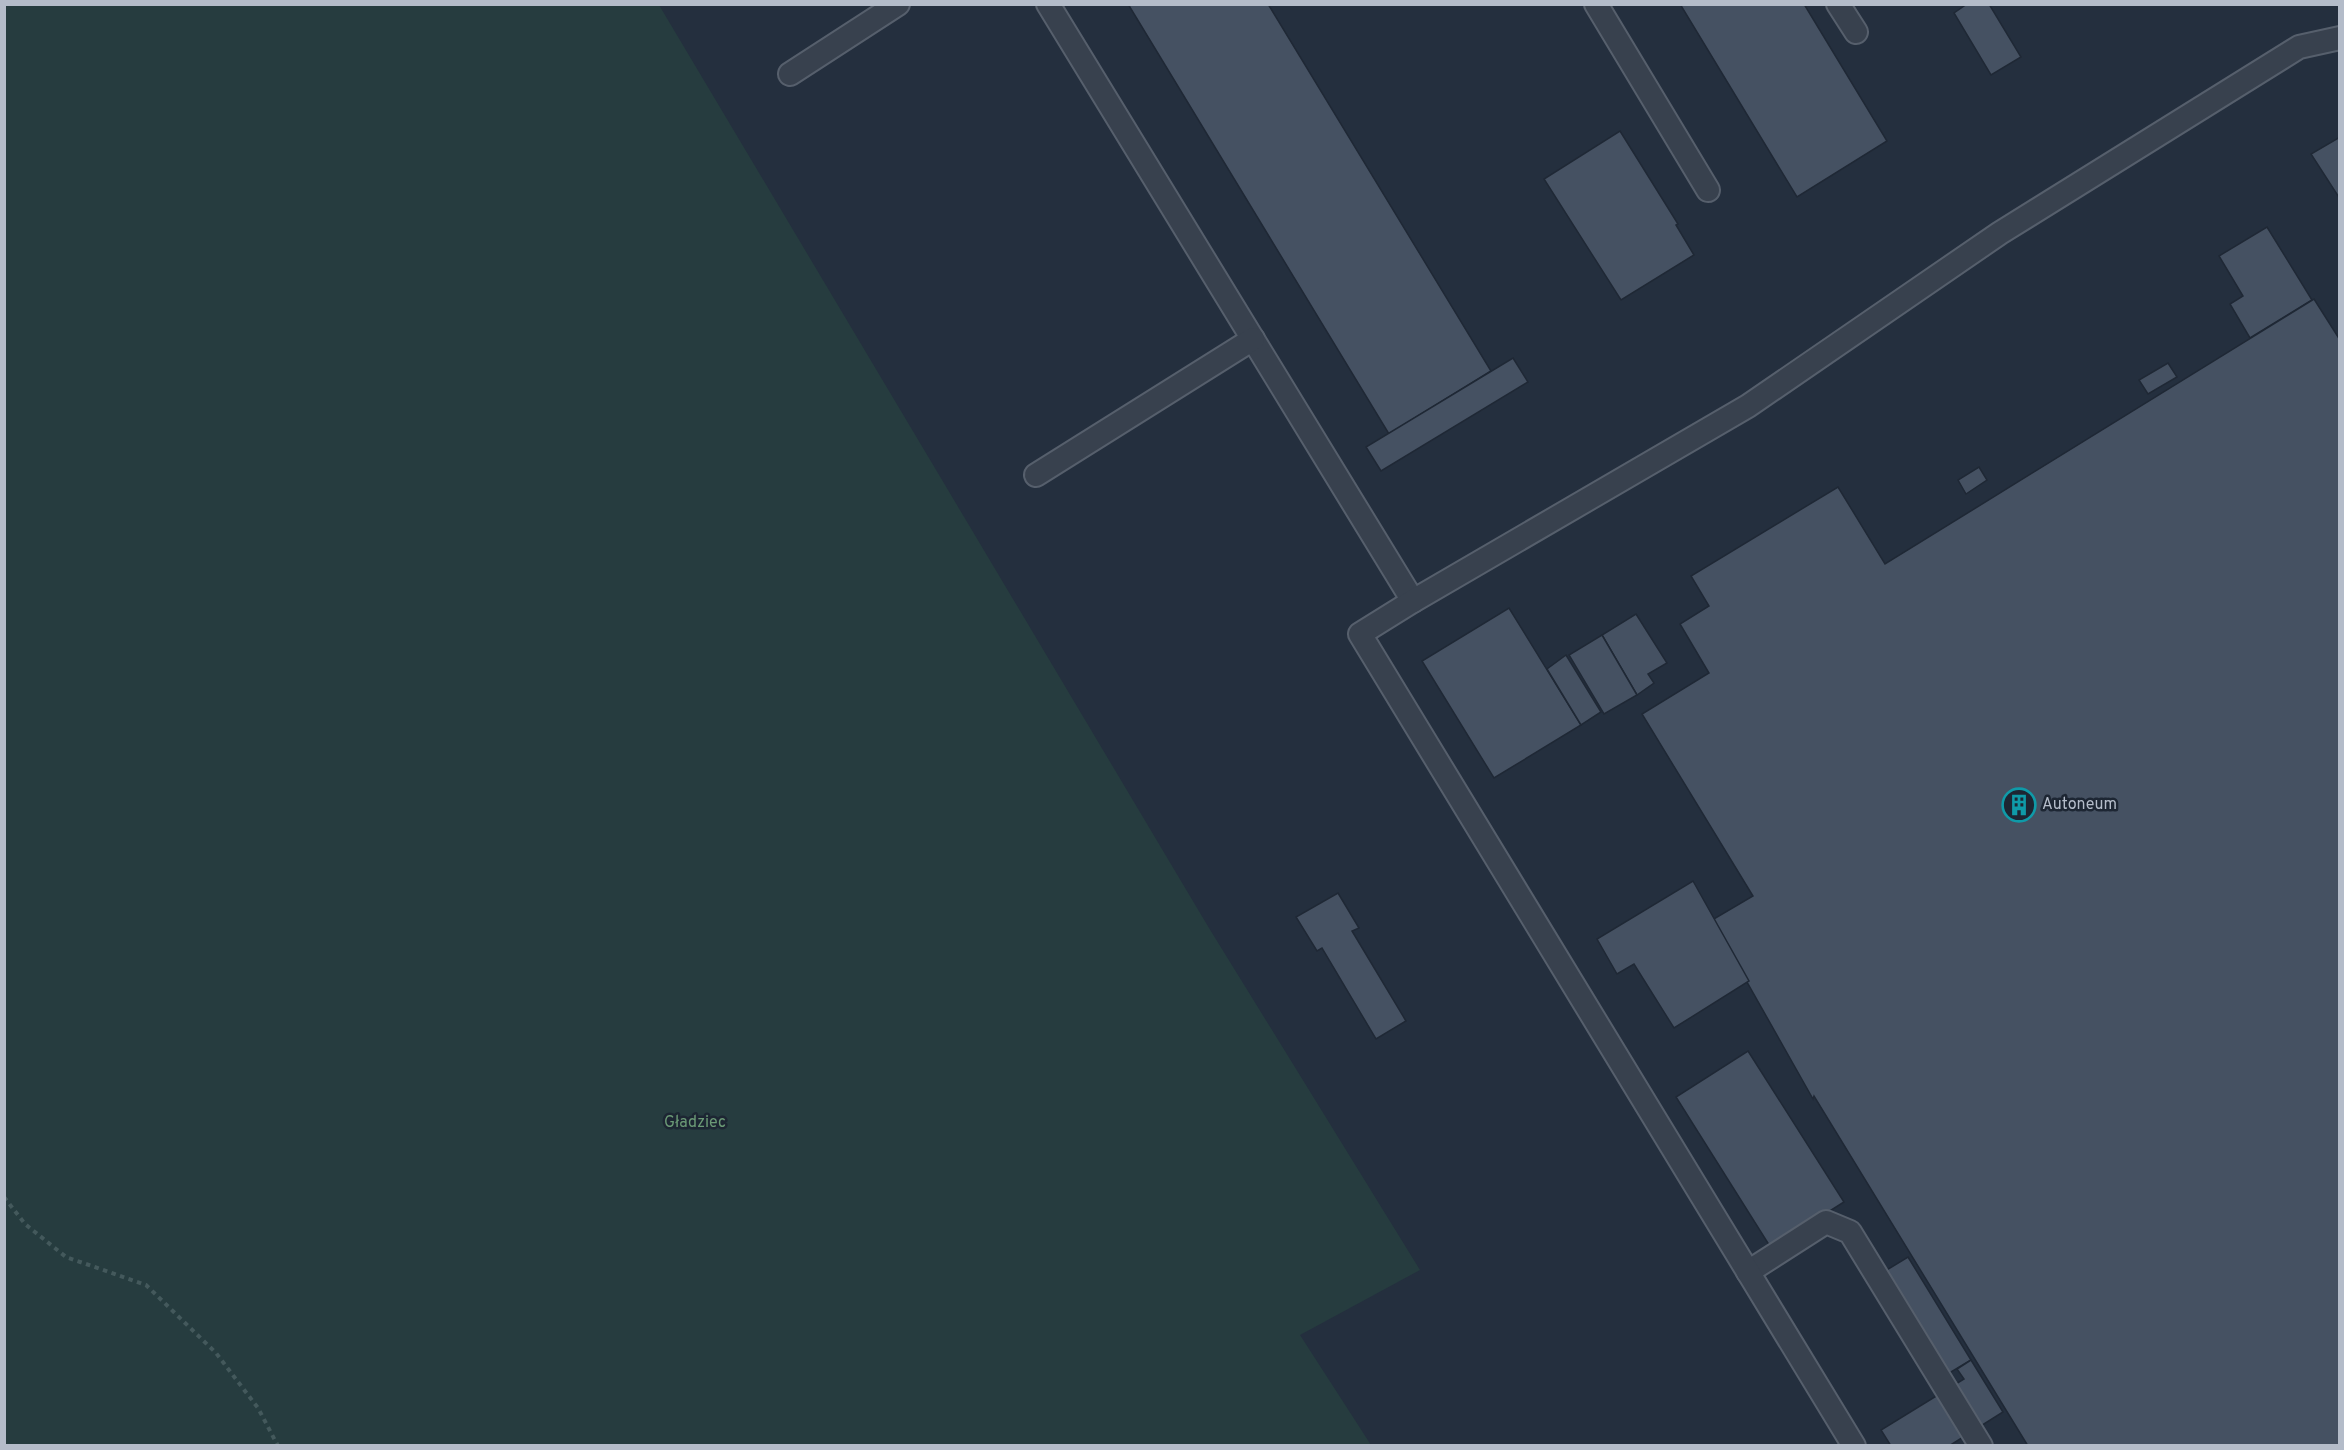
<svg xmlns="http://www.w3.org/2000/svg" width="2344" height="1450" viewBox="0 0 2344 1450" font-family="Overpass,sans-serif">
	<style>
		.green { fill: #263c3f }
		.building { fill: #455162; stroke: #1f2835; stroke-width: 1.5 }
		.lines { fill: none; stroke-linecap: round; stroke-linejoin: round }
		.service-casing { stroke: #565f6c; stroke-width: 26 }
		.path { stroke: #44595c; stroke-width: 4; stroke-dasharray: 4.5 4.5; stroke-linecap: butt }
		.service { stroke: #38414e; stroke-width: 22 }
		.labels { text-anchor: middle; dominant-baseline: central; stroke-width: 5; stroke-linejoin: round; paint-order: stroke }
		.poi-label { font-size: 16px; fill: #b4bcc9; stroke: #1d2633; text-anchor: start }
		.park-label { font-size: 16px; fill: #6b9a76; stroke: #1d2633 }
	</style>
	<rect width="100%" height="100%" fill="#242f3e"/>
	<polygon class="green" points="5,4 659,5 1209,928 1420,1270 1300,1335 1371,1445 5,1445"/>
	<g class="building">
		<polygon points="1128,4 1268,4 1491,371 1389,434"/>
		<polygon points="1680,4 1804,4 1887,141 1797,197"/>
		<polygon points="1967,4 1989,4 2021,57 1991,75 1954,13"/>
		<polygon points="1620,131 1678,224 1676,225 1694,255 1621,300 1544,179"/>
		<polygon points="2340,137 2340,199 2311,154"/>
		<polygon points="2267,227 2312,300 2250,338 2230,304 2243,296 2219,256"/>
		<polygon points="2314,299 2340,340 2340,1446 2028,1446 1814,1096 1813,1099 1712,920 1753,896 1642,714 1709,673 1680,624 1709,606 1691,576 1838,487 1885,564"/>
		<polygon points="1513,358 1528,382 1381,471 1366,447"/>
		<polygon points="2168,363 2177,377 2148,394 2139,380"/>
		<polygon points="1979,467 1987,480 1966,494 1958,480"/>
		<polygon points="1509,608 1581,725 1494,778 1422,661"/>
		<polygon points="1636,614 1667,663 1648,674 1654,683 1637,695 1602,635"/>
		<polygon points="1602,635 1637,695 1604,714 1569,655"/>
		<polygon points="1566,655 1601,712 1581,725 1547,669"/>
		<polygon points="1693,881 1749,981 1674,1028 1634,964 1617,974 1597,939"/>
		<polygon points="1338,893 1359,928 1352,931 1406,1021 1376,1039 1322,948 1317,951 1296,917"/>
		<polygon points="1748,1051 1844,1202 1771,1248 1676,1097"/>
		<polygon points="1908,1257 1971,1360 1941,1378 1872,1279"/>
		<polygon points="1971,1360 2003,1412 1949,1446 1891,1446 1881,1430 1964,1379 1957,1369"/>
	</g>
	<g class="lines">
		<g class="service-casing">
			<g id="service">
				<polyline points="1048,4 1413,601"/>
				<polyline points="1596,4 1708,190"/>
				<polyline points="1838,4 1856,32"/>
				<polyline points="790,74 898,4"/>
				<polyline points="1036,475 1253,339"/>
				<polyline points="1748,1272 1826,1222 1850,1232 1981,1446"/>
				<polyline points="1854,1446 1360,634 1413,601 1748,406 2000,233 2299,47 2340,38"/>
			</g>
		</g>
		<polyline class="path" points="4,1197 25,1224 66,1257 146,1285 216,1353 258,1408 278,1446"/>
		<use href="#service" class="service"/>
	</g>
	<defs>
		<g id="building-ring" transform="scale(1.725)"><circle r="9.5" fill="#1d2633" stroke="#0f9aa8" stroke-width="1.5"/><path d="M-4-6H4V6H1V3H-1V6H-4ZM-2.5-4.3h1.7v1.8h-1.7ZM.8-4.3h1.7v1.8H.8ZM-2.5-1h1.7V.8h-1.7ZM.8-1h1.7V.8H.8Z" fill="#0f9aa8"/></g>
	</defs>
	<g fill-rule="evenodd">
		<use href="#building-ring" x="2019" y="805"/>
	</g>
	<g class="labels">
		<g class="poi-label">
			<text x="2042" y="805">Autoneum</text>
		</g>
		<g class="park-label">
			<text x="695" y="1123">Gładziec</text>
		</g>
	</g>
	<rect width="2344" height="1450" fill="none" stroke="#b4bcc9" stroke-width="12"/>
</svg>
